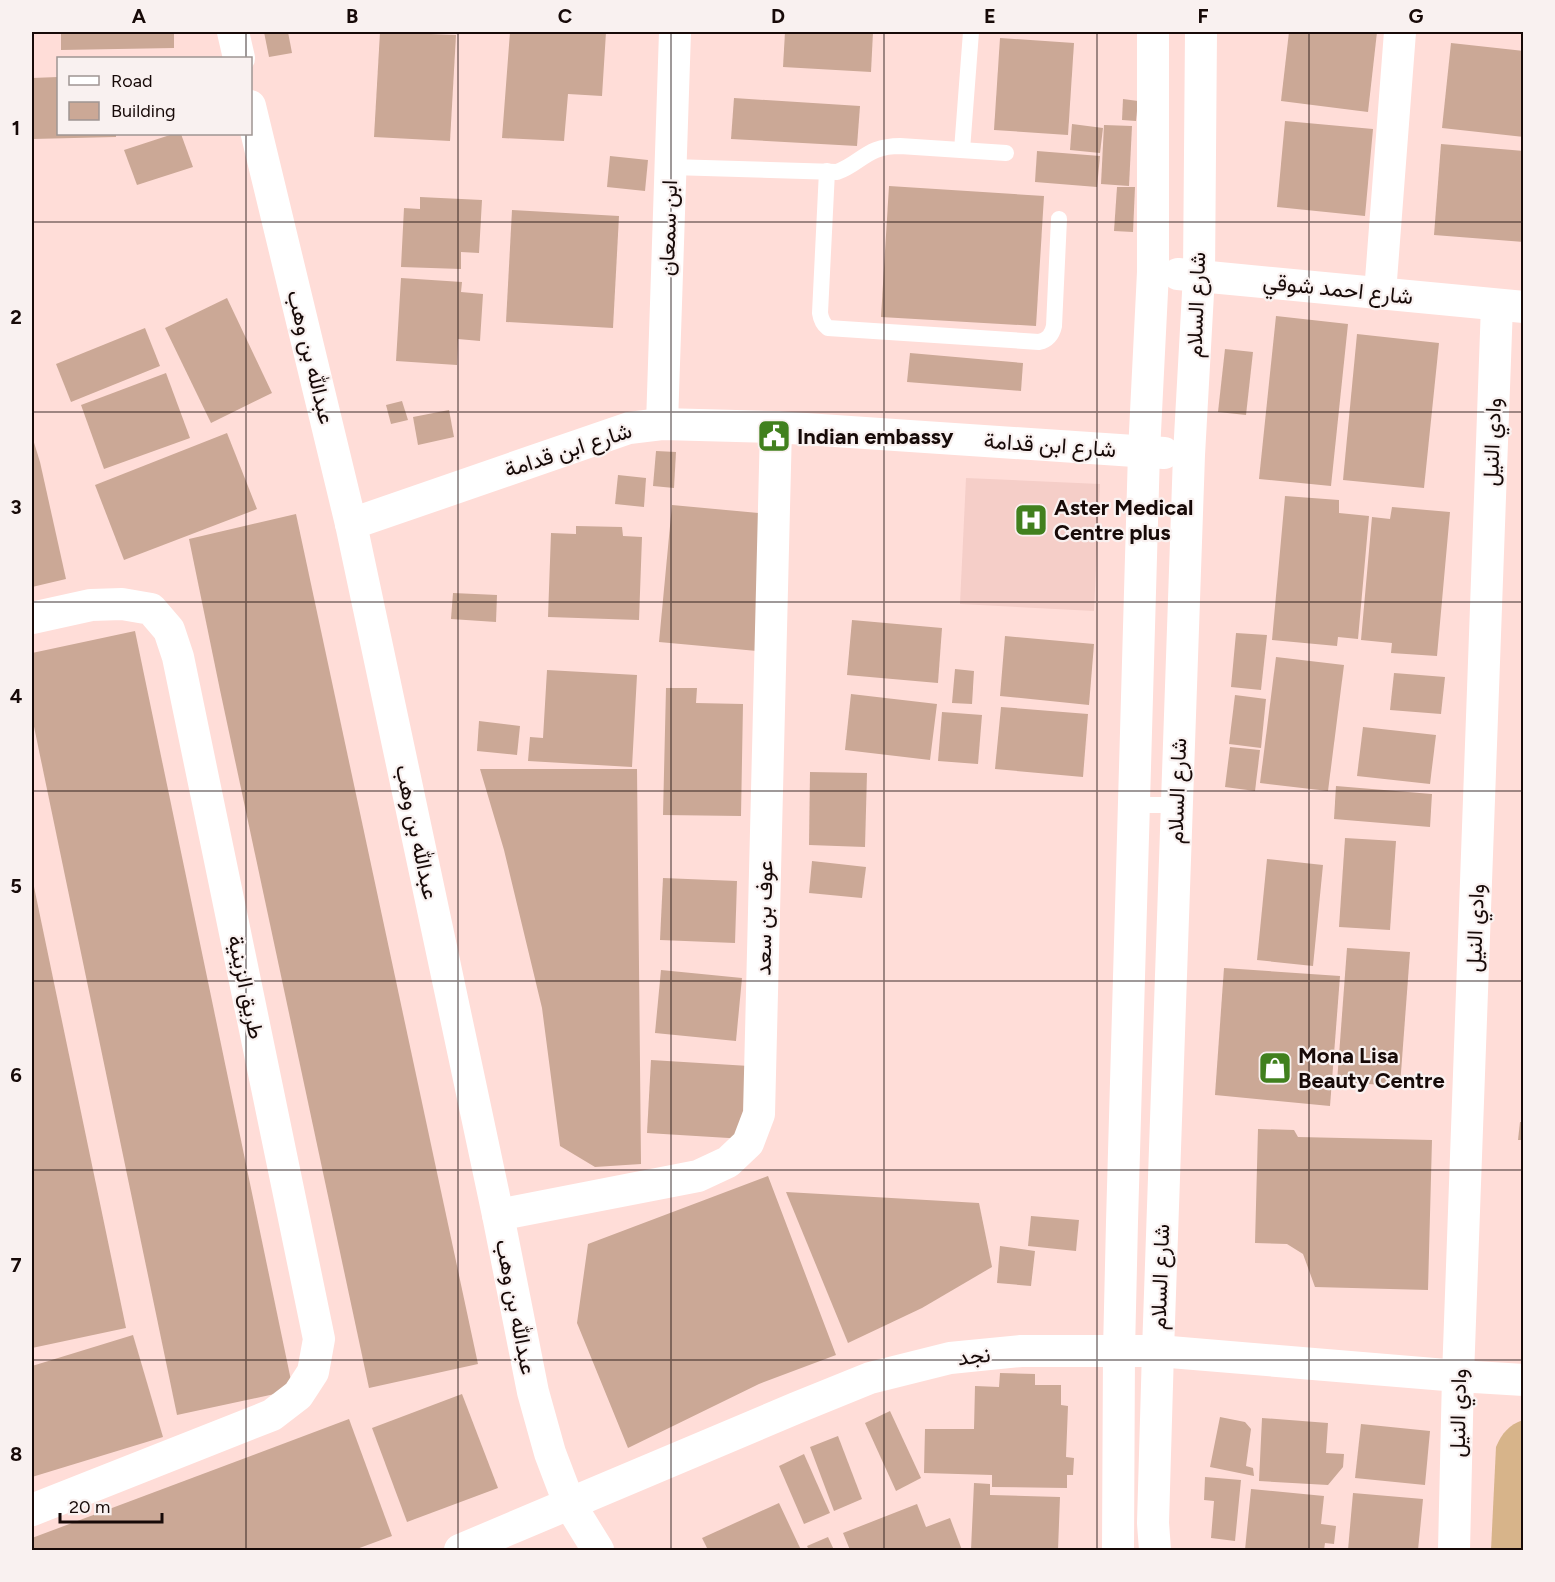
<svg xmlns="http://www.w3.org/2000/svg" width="1555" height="1582" viewBox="0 0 1555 1582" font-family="Figtree,Vazirmatn,sans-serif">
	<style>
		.built { fill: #f5cec8 }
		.green { fill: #d7b48a }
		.building { fill: #cba896 }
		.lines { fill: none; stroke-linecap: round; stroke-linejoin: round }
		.lane { stroke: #fff; stroke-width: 16 }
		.street { stroke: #fff; stroke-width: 32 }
		.grid { fill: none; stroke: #170a08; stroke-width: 1.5; stroke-opacity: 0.55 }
		.labels { text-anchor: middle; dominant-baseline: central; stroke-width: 4.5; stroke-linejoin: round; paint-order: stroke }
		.street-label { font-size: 22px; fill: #170a08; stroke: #f9f1f0 }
		.poi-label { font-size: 22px; font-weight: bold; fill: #170a08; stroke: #f9f1f0; text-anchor: start }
		.neatline { fill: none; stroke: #170a08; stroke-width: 2 }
		.grid-label { font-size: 20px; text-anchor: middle; font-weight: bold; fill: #170a08 }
	</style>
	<rect width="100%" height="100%" fill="#ffddd8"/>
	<polygon class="built" points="966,478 1100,484 1094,611 960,604"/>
	<path class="green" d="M1523 1420V1550H1491L1496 1447C1502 1433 1509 1425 1523 1420Z"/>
	<g class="building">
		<polygon points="61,32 174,32 174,48 61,50"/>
		<polygon points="264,32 288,32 292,53 269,57"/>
		<polygon points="380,32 456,35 450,141 374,137"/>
		<polygon points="510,32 606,32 602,96 568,94 564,141 502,138"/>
		<polygon points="785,32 873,32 871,72 783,67"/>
		<polygon points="1289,32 1377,32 1368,112 1281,101"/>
		<polygon points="1000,38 1074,43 1068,135 994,130"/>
		<polygon points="1451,43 1524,51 1524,137 1442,128"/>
		<polygon points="58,77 58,134 116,134 116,137 32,139 32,78"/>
		<polygon points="734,98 860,106 857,146 731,139"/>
		<polygon points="1123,99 1138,101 1136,121 1122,120"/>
		<polygon points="1285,121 1373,129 1365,216 1277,207"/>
		<polygon points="1072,124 1103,128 1100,153 1070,150"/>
		<polygon points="1104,125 1132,126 1129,186 1101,184"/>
		<polygon points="173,134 181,134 193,167 137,185 124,150"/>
		<polygon points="1441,144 1524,151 1524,242 1434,235"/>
		<polygon points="1037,151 1100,156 1097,187 1035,182"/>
		<polygon points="610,156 648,160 645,191 607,187"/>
		<polygon points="889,186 1044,196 1036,326 881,317"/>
		<polygon points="1117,187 1135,187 1133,232 1114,231"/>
		<polygon points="420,197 482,200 479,253 461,252 461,269 401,267 404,208 420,209"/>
		<polygon points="512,210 619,216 613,328 506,322"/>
		<polygon points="401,278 462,282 461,292 483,294 480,341 458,339 457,365 396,361"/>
		<polygon points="227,298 272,393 211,423 165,328"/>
		<polygon points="1276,316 1348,324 1331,486 1259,479"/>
		<polygon points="145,328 160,366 71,402 56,364"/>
		<polygon points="1357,334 1439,343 1424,488 1343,480"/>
		<polygon points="1225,349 1253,352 1246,415 1218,412"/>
		<polygon points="910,353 1023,363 1021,391 907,382"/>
		<polygon points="166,373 190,438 104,469 81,405"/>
		<polygon points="402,401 408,420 391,424 386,405"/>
		<polygon points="449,410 454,437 418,445 413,417"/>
		<polygon points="227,433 257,509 124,560 95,485"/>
		<polygon points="32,436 40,462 66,579 32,587"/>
		<polygon points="656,451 676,452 674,488 653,486"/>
		<polygon points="618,475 646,478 644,507 615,504"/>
		<polygon points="1285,496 1339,500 1339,513 1369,516 1358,639 1338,637 1337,646 1272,640"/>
		<polygon points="672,505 769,514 757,651 659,642"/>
		<polygon points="1392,507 1450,512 1437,656 1391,653 1392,643 1361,640 1372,517 1390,519"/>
		<polygon points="296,514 478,1364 369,1388 220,690 189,539"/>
		<polygon points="576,526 622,527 623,536 642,537 639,620 548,617 551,533 576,534"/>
		<polygon points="453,593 497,595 496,622 451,619"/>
		<polygon points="852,620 942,628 938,683 847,675"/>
		<polygon points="135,631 293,1390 177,1415 32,717 32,653"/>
		<polygon points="1236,633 1267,635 1261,690 1231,687"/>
		<polygon points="1005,636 1094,644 1089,705 1000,696"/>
		<polygon points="1276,657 1344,665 1328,791 1260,783"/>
		<polygon points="955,669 974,671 972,704 952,703"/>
		<polygon points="547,670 637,675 632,767 528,761 530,737 543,738"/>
		<polygon points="1394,673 1445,677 1441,714 1390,710"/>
		<polygon points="666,688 697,688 696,703 743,704 741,816 663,815"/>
		<polygon points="851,694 937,704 930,760 845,750"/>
		<polygon points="1235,695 1266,699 1261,748 1229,744"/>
		<polygon points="1001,707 1088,714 1083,777 995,769"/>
		<polygon points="942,712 982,715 978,764 938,761"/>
		<polygon points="479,721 520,726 517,755 477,751"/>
		<polygon points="1363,727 1436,735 1430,784 1357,776"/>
		<polygon points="1230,747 1260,750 1255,791 1225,787"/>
		<polygon points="480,769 637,769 641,1164 595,1167 560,1146 542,1008 504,850"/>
		<polygon points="810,772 867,773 865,847 809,845"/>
		<polygon points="1336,786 1432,794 1430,827 1334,819"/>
		<polygon points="1345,838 1396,841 1390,930 1339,927"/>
		<polygon points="1267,859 1323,865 1313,966 1257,960"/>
		<polygon points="812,861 866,867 862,898 809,893"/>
		<polygon points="663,878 737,881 735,943 660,940"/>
		<polygon points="33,882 126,1328 32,1348 32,882"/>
		<polygon points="1347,948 1410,952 1400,1086 1337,1082"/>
		<polygon points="1224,968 1340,976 1330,1106 1215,1095"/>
		<polygon points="661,970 742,978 736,1041 655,1033"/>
		<polygon points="651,1060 749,1066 745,1139 647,1133"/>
		<polygon points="1520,1122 1524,1122 1524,1140 1518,1140"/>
		<polygon points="1258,1129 1294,1130 1298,1137 1432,1140 1428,1290 1315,1287 1303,1254 1287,1244 1255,1243"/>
		<polygon points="768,1176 836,1355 759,1384 628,1448 577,1323 588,1244"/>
		<polygon points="786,1192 979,1203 992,1267 922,1308 848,1343"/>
		<polygon points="1031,1216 1079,1220 1076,1251 1028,1246"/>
		<polygon points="1000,1246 1035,1251 1031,1286 997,1283"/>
		<polygon points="133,1335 163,1437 32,1477 32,1366"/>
		<polygon points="1000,1373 1035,1374 1035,1385 1061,1385 1061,1405 1068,1406 1066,1457 1074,1458 1073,1475 1067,1475 1067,1488 992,1487 992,1475 924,1473 925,1429 974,1429 975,1386 999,1387"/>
		<polygon points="462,1394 498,1488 407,1522 372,1428"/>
		<polygon points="890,1411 921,1478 896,1491 865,1423"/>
		<polygon points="1220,1417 1245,1422 1251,1429 1246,1466 1253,1468 1254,1476 1210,1467"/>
		<polygon points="1262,1418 1328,1423 1326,1453 1344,1454 1343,1467 1328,1485 1259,1481"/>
		<polygon points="349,1419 392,1536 354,1550 32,1550 32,1538"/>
		<polygon points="1361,1424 1430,1431 1425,1485 1355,1478"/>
		<polygon points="838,1436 862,1499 834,1511 810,1447"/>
		<polygon points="804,1454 830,1513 804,1524 779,1466"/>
		<polygon points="1205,1477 1241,1480 1235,1541 1211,1538 1214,1501 1204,1500"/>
		<polygon points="974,1483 990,1484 990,1495 1060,1497 1058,1550 971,1550"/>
		<polygon points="1251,1489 1324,1496 1321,1524 1336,1526 1334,1544 1325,1543 1324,1550 1245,1550"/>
		<polygon points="1353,1493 1423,1499 1418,1550 1348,1550"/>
		<polygon points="779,1503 801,1550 708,1550 702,1538"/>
		<polygon points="917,1504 926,1527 950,1518 962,1550 850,1550 843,1533"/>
		<polygon points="828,1537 834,1550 809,1550 807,1546"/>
	</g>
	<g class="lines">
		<g class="lane">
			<polyline points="962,150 971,32"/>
			<path d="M671 167 837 172C854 166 861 156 876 150 884 147 892 146 900 146L1006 153"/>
			<path d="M827 171 820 313C821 320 823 324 828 328L1039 342C1048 340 1052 335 1054 326L1059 219"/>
			<polyline points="1134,805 1176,805"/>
		</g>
		<g class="street">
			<polyline points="233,32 239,58"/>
			<polyline points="250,106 351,524 498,1215 533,1392 550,1453 569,1503 598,1550"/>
			<polyline points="1178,274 1524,307"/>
			<polyline points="1380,293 1400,32"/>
			<polyline points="662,424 675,32"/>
			<polyline points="351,524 629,428 662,424 776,427 1164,453"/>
			<polyline points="32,618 91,605 122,604 151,609 169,630 178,657 319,1339 313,1372 298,1395 272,1415 32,1510"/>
			<polyline points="498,1215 698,1176 728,1162 748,1143 759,1114 776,427"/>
			<polyline points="460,1550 796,1408 870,1378 950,1358 1021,1351 1158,1351 1458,1376 1524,1380"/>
			<polyline points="1118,1550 1119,1351 1122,1222 1144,452 1153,272 1153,32"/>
			<polyline points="1155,1550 1153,1523 1158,1351 1189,455 1199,275 1201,32"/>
			<polyline points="1454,1550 1458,1376 1497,305"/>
		</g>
	</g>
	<path class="grid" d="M246 32V58M458 32V1550M671 32V1550M884 32V1550M1097 32V1550M1309 32V1550M246 134V1550M32 222H1524M32 412H1524M32 602H1524M32 791H1524M32 981H1524M32 1170H1524M32 1360H1524"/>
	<defs>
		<g id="civic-square" transform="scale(1.725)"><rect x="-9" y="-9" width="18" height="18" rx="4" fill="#41801e" stroke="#f9f1f0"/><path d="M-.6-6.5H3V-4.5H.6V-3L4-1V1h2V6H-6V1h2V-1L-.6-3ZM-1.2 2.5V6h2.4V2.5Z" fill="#fff"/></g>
		<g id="hospital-square" transform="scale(1.725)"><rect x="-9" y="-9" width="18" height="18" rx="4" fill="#41801e" stroke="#f9f1f0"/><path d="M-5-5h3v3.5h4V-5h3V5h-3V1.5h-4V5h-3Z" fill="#fff"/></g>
		<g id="shop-square" transform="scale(1.725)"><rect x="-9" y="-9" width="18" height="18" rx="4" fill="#41801e" stroke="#f9f1f0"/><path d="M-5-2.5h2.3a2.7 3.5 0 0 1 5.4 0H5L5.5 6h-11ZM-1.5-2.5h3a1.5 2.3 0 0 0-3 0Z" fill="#fff"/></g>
	</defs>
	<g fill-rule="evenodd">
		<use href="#civic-square" x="774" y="436"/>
		<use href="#hospital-square" x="1031" y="520"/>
		<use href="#shop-square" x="1275" y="1068"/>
	</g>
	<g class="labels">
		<g class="street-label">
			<text transform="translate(668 228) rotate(-88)">ابن سمعان</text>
			<text transform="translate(1338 289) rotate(6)">شارع احمد شوقي</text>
			<text transform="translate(1196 305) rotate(-88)">شارع السلام</text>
			<text transform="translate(311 357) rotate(76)">عبدالله بن وهب</text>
			<text transform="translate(1492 442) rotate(-88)">وادي النيل</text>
			<text transform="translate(1050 445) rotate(4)">شارع ابن قدامة</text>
			<text transform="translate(568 450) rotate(-18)">شارع ابن قدامة</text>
			<text transform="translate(1177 791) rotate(-88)">شارع السلام</text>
			<text transform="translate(417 832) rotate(78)">عبدالله بن وهب</text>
			<text transform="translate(764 918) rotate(-89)">عوف بن سعد</text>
			<text transform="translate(1475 928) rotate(-88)">وادي النيل</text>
			<text transform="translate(246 987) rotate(78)">طريق الزينية</text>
			<text transform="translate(1160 1277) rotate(-88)">شارع السلام</text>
			<text transform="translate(516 1307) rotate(79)">عبدالله بن وهب</text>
			<text transform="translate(974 1356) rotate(-7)">نجد</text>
			<text transform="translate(1458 1413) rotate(-89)">وادي النيل</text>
		</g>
		<g class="poi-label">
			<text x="797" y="436">Indian embassy</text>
			<text x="1054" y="507">Aster Medical<tspan x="1054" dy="25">Centre plus</tspan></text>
			<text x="1298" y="1055">Mona Lisa<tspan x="1298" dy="25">Beauty Centre</tspan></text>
		</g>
	</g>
	<rect width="1555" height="1582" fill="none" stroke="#f9f1f0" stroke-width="66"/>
	<rect x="57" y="57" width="195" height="78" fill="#f9f1f0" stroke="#9f9593" stroke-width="1.5"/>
	<rect x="69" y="76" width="30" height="9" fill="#ffffff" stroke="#9f9593" stroke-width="1.5"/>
	<text x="111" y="87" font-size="18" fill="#170a08">Road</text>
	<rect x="69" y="102" width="30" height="18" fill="#cba896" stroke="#9f9593" stroke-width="1.5"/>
	<text x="111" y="117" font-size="18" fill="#170a08">Building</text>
	<path d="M60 1513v9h102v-9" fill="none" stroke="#170a08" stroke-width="3"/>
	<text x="69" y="1513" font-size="18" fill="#170a08" stroke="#f9f1f0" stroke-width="4.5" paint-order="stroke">20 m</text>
	<rect x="33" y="33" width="1489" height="1516" class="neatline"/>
	<g class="grid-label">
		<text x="139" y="23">A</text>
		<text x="352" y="23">B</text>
		<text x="565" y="23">C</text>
		<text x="778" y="23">D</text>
		<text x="990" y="23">E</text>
		<text x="1203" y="23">F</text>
		<text x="1416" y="23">G</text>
		<text x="16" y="135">1</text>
		<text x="16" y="324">2</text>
		<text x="16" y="514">3</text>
		<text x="16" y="703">4</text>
		<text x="16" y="893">5</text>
		<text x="16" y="1082">6</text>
		<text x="16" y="1272">7</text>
		<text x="16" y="1461">8</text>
	</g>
</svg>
